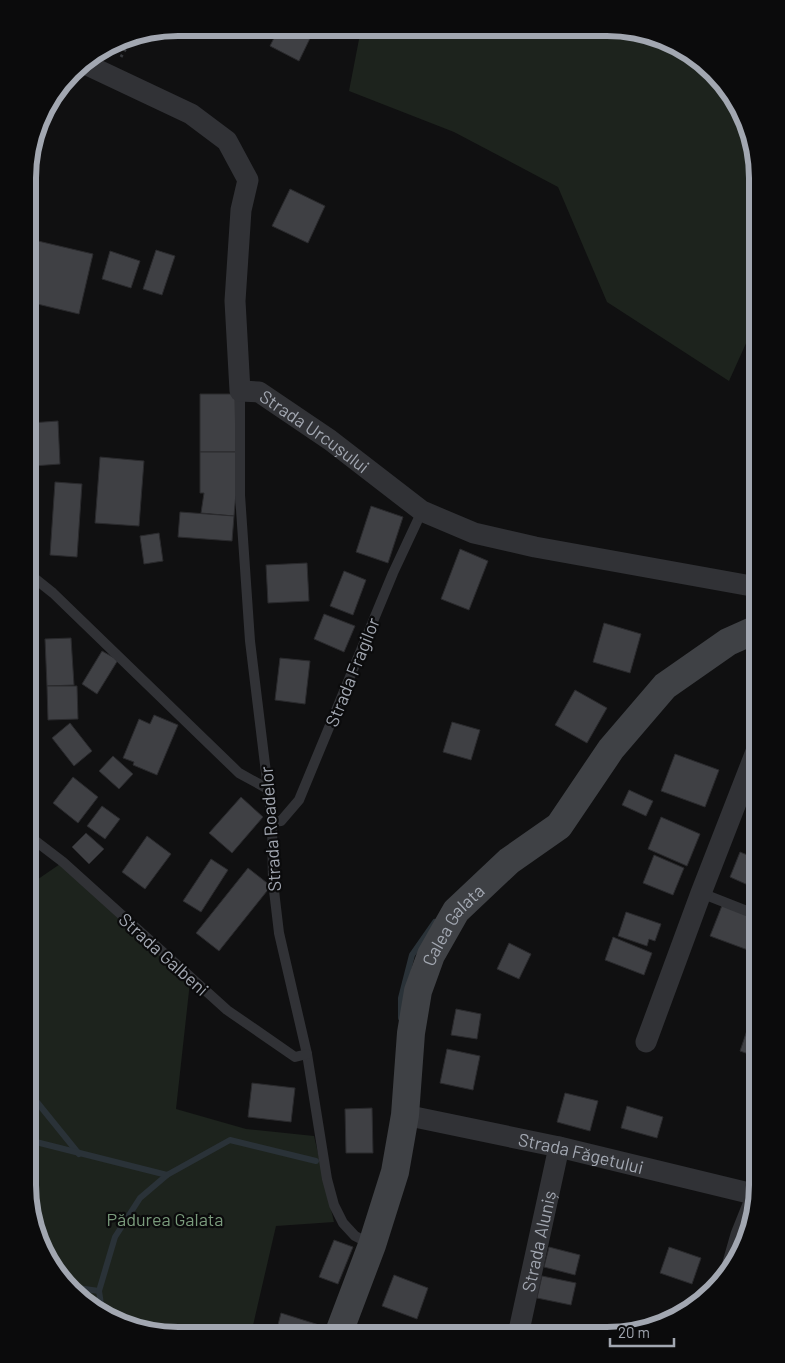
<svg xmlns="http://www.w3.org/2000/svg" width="785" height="1363" viewBox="0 0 785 1363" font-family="Barlow,sans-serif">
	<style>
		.green { fill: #1d231d }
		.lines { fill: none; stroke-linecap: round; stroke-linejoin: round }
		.stream { stroke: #2a3238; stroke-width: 6 }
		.building { fill: #3f4044; stroke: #2a2a2d }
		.path { stroke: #37393d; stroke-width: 3; stroke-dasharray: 2.5 4; stroke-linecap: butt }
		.lane { stroke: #313236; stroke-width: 10 }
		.street { stroke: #313236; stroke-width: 21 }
		.secondary { stroke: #3f4145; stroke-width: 28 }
		.labels { text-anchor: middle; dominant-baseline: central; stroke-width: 4.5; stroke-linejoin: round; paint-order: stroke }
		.street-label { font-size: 18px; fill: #a2a7b1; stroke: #0b0b0c }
		.park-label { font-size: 18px; fill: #7a9b7c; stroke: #0b0b0c }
		.rim { fill: none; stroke: #a2a7b1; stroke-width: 6 }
	</style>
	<rect width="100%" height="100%" fill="#101011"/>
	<g class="green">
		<polygon points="361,29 635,30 706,65 749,130 757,179 757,319 729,381 607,302 558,187 454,132 349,91"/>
		<polygon points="63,862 190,982 176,1109 246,1129 314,1136 334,1222 276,1226 251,1334 159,1334 86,1304 59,1276 36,1233 28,1184 28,886"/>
	</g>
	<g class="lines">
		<g class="stream">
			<polyline points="401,1018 401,998 412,955 435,922"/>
			<polyline points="28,1091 79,1154"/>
			<polyline points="28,1140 167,1175 230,1140 316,1161"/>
			<polyline points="70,1287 99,1291 102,1311"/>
			<polyline points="99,1291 115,1237 140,1198 167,1175"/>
		</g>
	</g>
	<g class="building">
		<polygon points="279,28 315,28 299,61 270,46"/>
		<polygon points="290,189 325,206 308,243 272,226"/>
		<polygon points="38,241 93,254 79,314 29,302 29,283"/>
		<polygon points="156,250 175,256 162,295 143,289"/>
		<polygon points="110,251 140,261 131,288 102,279"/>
		<polygon points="200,394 235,394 236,452 200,452"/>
		<polygon points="58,421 60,464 33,466 30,423"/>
		<polygon points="200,452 236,452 236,493 234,516 201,513 204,493 200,493"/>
		<polygon points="100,457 144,461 139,526 95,523"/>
		<polygon points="55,482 82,484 77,557 50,555"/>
		<polygon points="371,506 403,517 388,563 356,552"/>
		<polygon points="180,512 234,516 232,541 178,537"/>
		<polygon points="159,533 163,561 144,564 140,536"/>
		<polygon points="460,549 488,561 469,610 441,599"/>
		<polygon points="307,563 309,601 268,603 266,565"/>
		<polygon points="344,571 366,580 353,615 330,606"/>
		<polygon points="324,614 355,626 344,652 314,639"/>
		<polygon points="604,623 641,634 630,673 593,662"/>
		<polygon points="71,638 74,685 47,686 45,639"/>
		<polygon points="102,651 118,660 97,694 82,684"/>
		<polygon points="280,658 310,661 305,704 275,700"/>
		<polygon points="47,686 77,686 78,719 48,720"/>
		<polygon points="575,690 607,708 587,743 555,725"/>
		<polygon points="154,715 178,725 157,775 133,765 134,762 123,758 139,719 150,724"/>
		<polygon points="452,722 480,730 471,760 443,752"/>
		<polygon points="70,723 92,751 74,766 52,738"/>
		<polygon points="675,754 719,770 705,807 661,791"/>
		<polygon points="113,756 133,774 119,789 99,771"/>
		<polygon points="73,777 98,797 78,823 53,803"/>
		<polygon points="629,790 653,801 646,816 622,805"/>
		<polygon points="241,797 263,817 232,853 209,833"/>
		<polygon points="102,806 120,819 105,839 87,826"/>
		<polygon points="661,817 700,834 687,866 648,849"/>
		<polygon points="86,833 104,849 89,864 72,847"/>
		<polygon points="147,836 171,854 145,889 122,872"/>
		<polygon points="740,852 757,859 757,889 730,877"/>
		<polygon points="654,855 684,868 673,895 643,883"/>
		<polygon points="211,859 228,870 201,912 183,901"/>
		<polygon points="248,868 271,886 219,951 196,933"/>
		<polygon points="723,903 757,916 756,953 710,936"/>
		<polygon points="626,912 661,924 655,941 649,939 647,946 618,936"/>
		<polygon points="613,937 652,953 644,975 605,960"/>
		<polygon points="509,943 531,954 519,979 497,969"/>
		<polygon points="757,1001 757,1057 740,1051"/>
		<polygon points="456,1009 481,1014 477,1039 451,1035"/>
		<polygon points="447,1049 480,1056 473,1090 440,1083"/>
		<polygon points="252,1083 295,1088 291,1122 248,1117"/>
		<polygon points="565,1093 598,1101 590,1131 557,1122"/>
		<polygon points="627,1106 663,1117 657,1138 621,1128"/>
		<polygon points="372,1108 373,1153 346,1153 345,1109"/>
		<polygon points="334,1240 353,1247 338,1284 319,1277"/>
		<polygon points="549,1247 580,1255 575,1275 544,1267"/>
		<polygon points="669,1247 701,1258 692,1284 660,1273"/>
		<polygon points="394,1275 428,1288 417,1319 382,1306"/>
		<polygon points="542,1276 576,1283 571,1305 537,1298"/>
		<polygon points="281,1313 319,1325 316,1335 293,1335 277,1329"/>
	</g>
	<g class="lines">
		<polyline class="path" points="121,57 133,36"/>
		<g class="lane">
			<polyline points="29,180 44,111"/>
			<polyline points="240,391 240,495 250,641 272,822 273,882 279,933 307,1054 327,1179 334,1205 343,1223 355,1236 371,1244"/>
			<polyline points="28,573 53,593 239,773 268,789"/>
			<polyline points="272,822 281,821 299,800 393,573 422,511"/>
			<polyline points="29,836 63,862 227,1010 295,1057 307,1054"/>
			<polyline points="28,844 29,836 31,738 28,673"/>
			<polyline points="701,893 757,915"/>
		</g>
		<g class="street">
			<path id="s1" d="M83 63 191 114 227 141 248 180 241 210 235 301 240 391 259 392 330 440 422 511 474 533 535 547 757 587"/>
			<polyline points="646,1042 701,893 757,749"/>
			<path id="s2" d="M405 1115 559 1147 757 1195"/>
			<polyline points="733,1263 741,1235 757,1195"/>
			<path id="s3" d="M518 1335 559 1147"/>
		</g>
		<path class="secondary" id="s4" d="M338 1335 372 1245 395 1172 405 1115 411 1033 418 991 431 955 456 911 509 861 559 826 611 749 665 686 728 642 757 629"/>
	</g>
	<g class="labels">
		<g class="street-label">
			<text stroke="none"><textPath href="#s1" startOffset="508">Strada Urcușului</textPath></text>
			<text transform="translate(352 672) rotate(-68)">Strada Fragilor</text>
			<text transform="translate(270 829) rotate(-94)">Strada Roadelor</text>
			<text stroke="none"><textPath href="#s4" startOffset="431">Calea Galata</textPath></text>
			<text transform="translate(164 954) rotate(42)">Strada Galbeni</text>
			<text stroke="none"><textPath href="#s2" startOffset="180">Strada Făgetului</textPath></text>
			<text stroke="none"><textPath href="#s3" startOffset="96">Strada Aluniș</textPath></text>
		</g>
		<g class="park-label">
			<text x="165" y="1219">Pădurea Galata</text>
		</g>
	</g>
	<path d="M0 0H785V1363H0ZM178 36H607A142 142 0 0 1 749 178V1185A142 142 0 0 1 607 1327H178A142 142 0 0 1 36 1185V178A142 142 0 0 1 178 36Z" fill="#0b0b0c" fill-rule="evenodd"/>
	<path class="rim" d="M178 36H607A142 142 0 0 1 749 178V1185A142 142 0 0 1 607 1327H178A142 142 0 0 1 36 1185V178A142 142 0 0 1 178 36Z"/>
	<path d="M610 1338v8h64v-8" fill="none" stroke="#a2a7b1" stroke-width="2.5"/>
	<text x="618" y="1338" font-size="15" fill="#a2a7b1" stroke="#0b0b0c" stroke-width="4" paint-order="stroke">20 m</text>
</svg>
